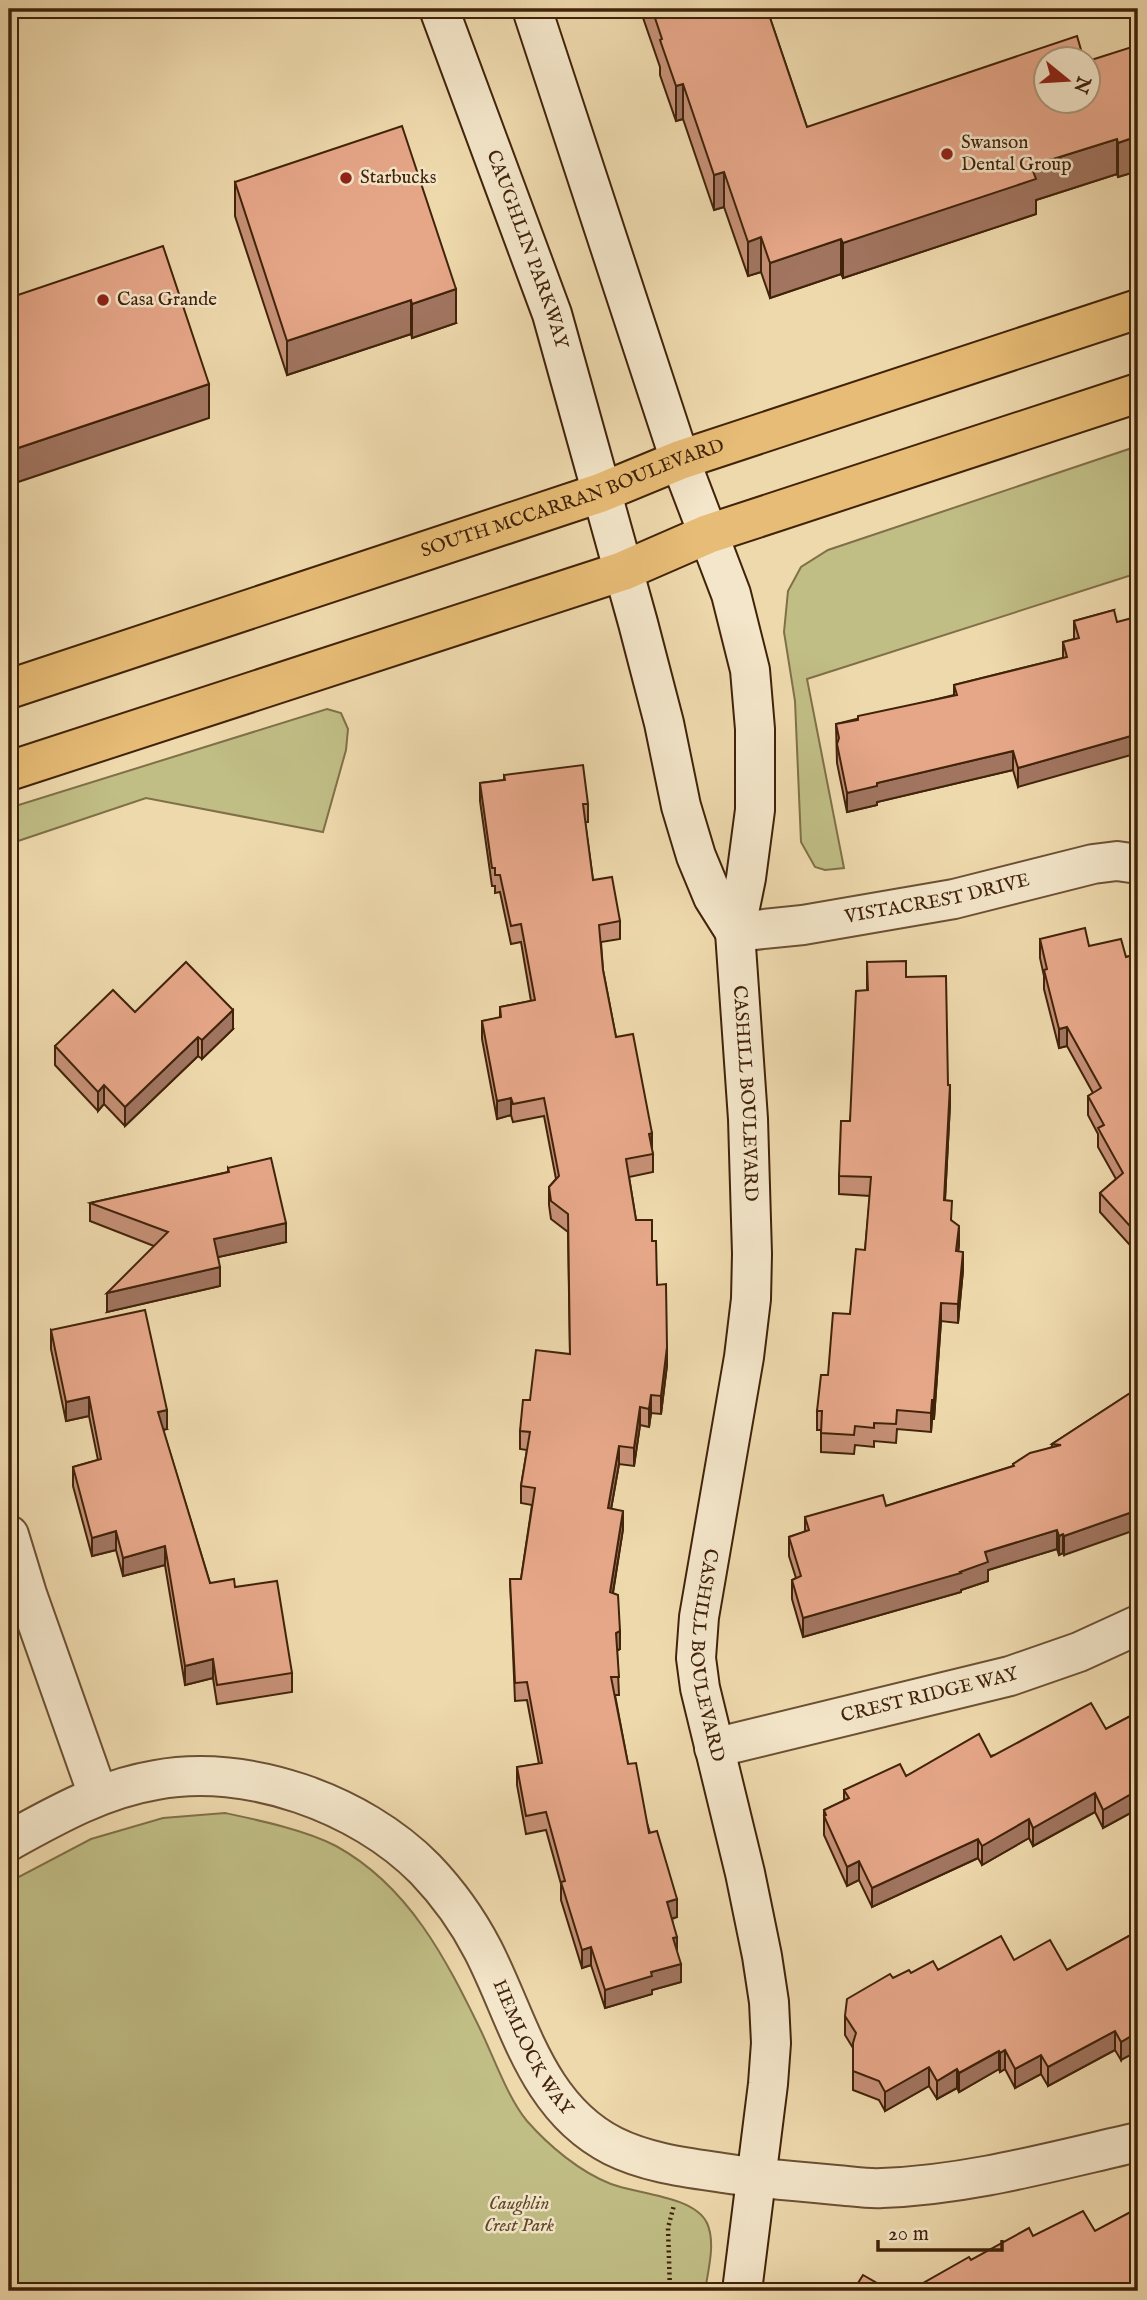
<svg xmlns="http://www.w3.org/2000/svg" width="1147" height="2300" viewBox="0 0 1147 2300" font-family="'IM FELL English',serif">
	<style>
		.green { fill: #c0bd85; stroke: #807048; stroke-width: 2 }
		.lines { fill: none; stroke-linecap: round; stroke-linejoin: round }
		.street-casing { stroke: #6c5033; stroke-width: 42 }
		.secondary-casing { stroke: #41230a; stroke-width: 42 }
		.primary-casing { stroke: #41230a; stroke-width: 42 }
		.path { stroke: #41230a; stroke-width: 4.5; stroke-dasharray: 2 3.5; stroke-linecap: butt }
		.street { stroke: #f4e6ca; stroke-width: 38 }
		.secondary { stroke: #f4e6ca; stroke-width: 38 }
		.primary { stroke: #e7bc76; stroke-width: 38 }
		.wall { fill: #c69076; stroke: #41230a; stroke-width: 2 }
		.shaded-wall { fill: #a17560; stroke: #41230a; stroke-width: 2 }
		.building { fill: #e6a789; stroke: #41230a; stroke-width: 2 }
		.poi-dot { fill: #8f2418; stroke: #f4e6ca; stroke-width: 2.5 }
		.labels { text-anchor: middle; dominant-baseline: central; stroke-width: 5; stroke-linejoin: round; paint-order: stroke }
		.poi-label { font-size: 19px; fill: #41230a; stroke: #f4e6ca; text-anchor: start }
		.street-label { font-size: 19px; fill: #41230a; stroke: #f4e6ca }
		.park-label { font-size: 19px; font-style: italic; fill: #614a29; stroke: #f4e6ca }
	</style>
	<rect width="100%" height="100%" fill="#eed9ad"/>
	<filter id="stains"><feTurbulence type="fractalNoise" baseFrequency=".00286" numOctaves="4"/><feColorMatrix values="0 0 0 0 .2 0 0 0 0 .09 0 0 0 0 .02 0 0 0 .5 -.17"/></filter>
	<radialGradient id="worn" r=".72"><stop offset=".6" stop-color="#630" stop-opacity="0"/><stop offset="1" stop-color="#630" stop-opacity=".3"/></radialGradient>
	<g class="green">
		<polygon points="1138,446 1138,573 807,679 844,868 825,870 815,867 801,842 795,701 784,632 788,591 801,567 828,550"/>
		<polygon points="327,709 341,713 348,729 346,750 323,832 146,798 9,844 9,808"/>
		<path d="M225 1813C258 1820 306 1830 336 1846 409 1886 446 1959 481 2031 494 2058 508 2098 527 2121 549 2146 580 2172 611 2184 637 2194 694 2196 707 2223 716 2243 708 2270 705 2291H9V1882L91 1839 163 1818Z"/>
	</g>
	<g class="lines">
		<g class="street-casing">
			<g id="street">
				<path id="s1" d="M735 932 803 925 954 899 1093 864 1117 861 1138 864"/>
				<polyline points="9,1535 27,1594 98,1795"/>
				<path id="s2" d="M714 1748 1010 1676 1079 1652 1138 1625"/>
				<path id="s3" d="M9 1841C56 1815 102 1789 156 1780 247 1763 360 1803 425 1869 448 1893 468 1921 483 1950 519 2020 536 2107 613 2146 649 2164 691 2168 730 2174 765 2179 800 2182 836 2185 851 2186 867 2189 882 2188 969 2185 1054 2161 1138 2142"/>
			</g>
		</g>
		<g class="secondary-casing">
			<g id="secondary">
				<path id="s4" d="M439 9 552 314 638 623 664 723 681 806 696 856 713 897 735 932"/>
				<path id="s5" d="M532 9 680 460 731 594 750 670 755 729V810L746 878 735 932 748 1119 752 1254 751 1299 744 1357 699 1617 696 1658 700 1688 745 1873 762 1956 769 2002 771 2043 768 2084 742 2291"/>
			</g>
		</g>
		<g class="primary-casing">
			<g id="primary">
				<path id="s6" d="M9 689 600 493 680 460 1138 309"/>
				<polyline points="9,771 623,571 708,534 1138,393"/>
			</g>
		</g>
		<polyline class="path" points="670,2291 668,2228 674,2205"/>
		<use href="#street" class="street"/>
		<use href="#secondary" class="secondary"/>
		<use href="#primary" class="primary"/>
	</g>
	<g class="wall">
		<polygon points="640,9 767,9 807,127 1046,102 1138,45 1138,171 1118,177 1117,174 1036,200 1036,214 843,278 841,274 770,298 761,272 748,276 724,207 714,210 683,119 676,121 660,75 660,67"/>
		<polygon points="235,182 456,323 412,338 411,334 287,375 235,216"/>
		<polygon points="1114,610 1018,787 1013,770 877,802 877,805 847,812 837,763 836,724 954,695 954,685 1063,658 1063,642 1074,639 1074,621"/>
		<polygon points="504,775 588,804 588,822 585,822 593,880 620,921 620,939 601,942 603,970 616,1037 653,1154 653,1172 629,1177 636,1220 652,1241 667,1365 661,1414 651,1413 649,1427 640,1425 634,1466 619,1464 611,1509 623,1529 613,1593 620,1649 617,1651 619,1695 615,1695 628,1764 677,1917 672,1919 681,1982 652,1990 652,1994 605,2008 591,1965 582,1968 561,1900 561,1884 546,1830 526,1834 517,1785 517,1767 539,1764 527,1700 515,1701 510,1579 521,1579 532,1505 521,1503 521,1486 527,1450 520,1449 520,1431 530,1400 570,1354 568,1232 551,1219 549,1205 549,1187 556,1179 544,1116 513,1122 511,1115 497,1119 482,1039 482,1021 500,1018 500,1007 531,1001 521,942 511,944 500,892 495,893 495,886 492,886 480,801 480,783 504,780"/>
		<polygon points="1040,939 1089,946 1126,957 1138,954 1138,1254 1100,1212 1100,1193 1116,1179 1098,1147 1098,1134 1088,1115 1088,1096 1093,1093 1067,1046 1059,1048 1044,989 1044,976 1040,958"/>
		<polygon points="867,962 906,977 948,1085 950,1104 945,1200 959,1245 958,1251 963,1270 958,1323 941,1321 934,1419 932,1419 931,1432 897,1429 896,1443 874,1441 874,1447 855,1445 854,1454 821,1452 821,1430 817,1430 817,1411 850,1314 865,1250 870,1196 839,1194 839,1176 850,1121 867,990"/>
		<polygon points="135,1012 233,1029 202,1059 198,1056 125,1126 104,1104 98,1111 55,1065 55,1046"/>
		<polygon points="228,1168 286,1242 218,1257 220,1286 107,1312 154,1246 90,1221 90,1203 228,1172"/>
		<polygon points="1131,1266 1138,1274 1138,1293 1131,1285"/>
		<polygon points="51,1330 167,1429 163,1430 210,1583 235,1587 292,1673 292,1692 217,1704 213,1678 185,1685 165,1565 123,1576 116,1550 92,1556 73,1486 73,1467 98,1460 89,1416 66,1421 51,1349"/>
		<polygon points="1138,1388 1064,1555 1063,1553 1059,1555 1057,1549 988,1570 988,1581 961,1590 961,1592 803,1637 792,1599 792,1580 796,1578 789,1556 789,1537 805,1532 805,1517 886,1506 1013,1466 1013,1464 1052,1447 1052,1444"/>
		<polygon points="1138,1712 1138,1809 1103,1828 1095,1812 1033,1846 1029,1838 982,1865 978,1858 872,1907 859,1880 847,1886 824,1835 824,1810 844,1801 844,1790 1106,1729"/>
		<polygon points="1138,1931 1121,2060 1115,2050 1048,2086 1041,2074 1015,2088 1005,2069 1000,2072 999,2069 959,2092 957,2088 937,2099 929,2086 885,2111 879,2100 853,2090 853,2048 845,2035 845,2016 893,1978 911,1973 1014,1960 1067,1970"/>
	</g>
	<g class="shaded-wall">
		<polygon points="683,84 683,119 676,121 676,86"/>
		<polygon points="1138,136 1138,171 1118,177 1118,143"/>
		<polygon points="1117,139 1117,174 1036,200 1036,214 843,278 843,243 1031,166"/>
		<polygon points="724,172 724,207 714,210 714,175"/>
		<polygon points="761,237 761,272 748,276 748,242"/>
		<polygon points="841,239 841,274 770,298 770,263"/>
		<polygon points="456,289 456,323 412,338 412,304"/>
		<polygon points="411,300 411,334 287,375 287,341"/>
		<polygon points="209,384 209,418 9,485 9,451"/>
		<polygon points="1138,734 1138,753 1018,787 1018,768"/>
		<polygon points="1013,751 1013,770 877,802 877,805 847,812 847,793 877,783"/>
		<polygon points="233,1010 233,1029 202,1059 202,1040"/>
		<polygon points="1067,1027 1067,1046 1059,1048 1059,1029"/>
		<polygon points="198,1037 198,1056 125,1126 125,1107"/>
		<polygon points="104,1085 104,1104 98,1111 98,1092"/>
		<polygon points="950,1085 950,1104 944,1219 944,1200"/>
		<polygon points="511,1098 511,1115 497,1119 497,1101"/>
		<polygon points="652,1133 652,1151 649,1134"/>
		<polygon points="286,1223 286,1242 214,1258 214,1239"/>
		<polygon points="959,1226 959,1245 956,1270 956,1251"/>
		<polygon points="963,1252 963,1270 958,1323 958,1304"/>
		<polygon points="220,1267 220,1286 107,1312 107,1293"/>
		<polygon points="941,1303 941,1321 934,1419 934,1400"/>
		<polygon points="667,1347 667,1365 661,1414 661,1396"/>
		<polygon points="651,1395 651,1413 649,1427 649,1409"/>
		<polygon points="89,1397 89,1416 66,1421 66,1402"/>
		<polygon points="932,1400 932,1419 931,1432 931,1413"/>
		<polygon points="640,1407 640,1425 634,1466 634,1448"/>
		<polygon points="167,1410 167,1429 158,1431 158,1412"/>
		<polygon points="619,1446 619,1464 608,1526 608,1508"/>
		<polygon points="1138,1510 1138,1529 1064,1555 1064,1536"/>
		<polygon points="623,1511 623,1529 610,1610 610,1592"/>
		<polygon points="1057,1530 1057,1549 988,1570 988,1581 961,1590 961,1592 803,1637 803,1618 960,1572 985,1552"/>
		<polygon points="116,1531 116,1550 92,1556 92,1538"/>
		<polygon points="1063,1534 1063,1553 1059,1555 1059,1536"/>
		<polygon points="165,1546 165,1565 123,1576 123,1558"/>
		<polygon points="620,1631 620,1649 616,1651 616,1633"/>
		<polygon points="213,1659 213,1678 185,1685 185,1666"/>
		<polygon points="1138,1790 1138,1809 1103,1828 1103,1810"/>
		<polygon points="1095,1793 1095,1812 1033,1846 1033,1828"/>
		<polygon points="1029,1819 1029,1838 982,1865 982,1846"/>
		<polygon points="978,1839 978,1858 872,1907 872,1888"/>
		<polygon points="859,1861 859,1880 847,1886 847,1867"/>
		<polygon points="677,1899 677,1917 667,1920 667,1902"/>
		<polygon points="677,1937 677,1955 673,1938"/>
		<polygon points="591,1947 591,1965 582,1968 582,1950"/>
		<polygon points="681,1964 681,1982 652,1990 652,1994 605,2008 605,1990 651,1972"/>
		<polygon points="1115,2031 1115,2050 1048,2086 1048,2067"/>
		<polygon points="1138,2032 1138,2051 1121,2060 1121,2042"/>
		<polygon points="1005,2050 1005,2069 1000,2072 1000,2053"/>
		<polygon points="999,2051 999,2069 959,2092 959,2073"/>
		<polygon points="1041,2055 1041,2074 1015,2088 1015,2069"/>
		<polygon points="929,2067 929,2086 885,2111 885,2092"/>
		<polygon points="957,2069 957,2088 937,2099 937,2081"/>
	</g>
	<g class="building">
		<polygon points="652,9 767,9 807,127 1077,36 1084,60 1046,60 1046,102 1088,102 1088,61 1138,45 1138,136 1118,143 1117,139 1031,166 1036,179 843,243 841,239 770,263 761,237 748,242 724,172 714,175 683,84 676,86 660,40 662,39"/>
		<polygon points="402,126 456,289 412,304 411,300 287,341 235,182"/>
		<polygon points="163,246 209,384 9,451 9,298"/>
		<polygon points="1114,610 1117,622 1136,617 1138,623 1138,734 1018,768 1013,751 877,783 877,786 847,793 837,744 839,738 836,724 858,720 858,716 957,695 954,685 1067,657 1063,642 1079,638 1074,621"/>
		<polygon points="583,765 588,804 583,804 593,880 612,877 620,921 599,925 603,970 616,1037 633,1034 652,1133 649,1134 653,1154 626,1159 636,1220 652,1220 652,1241 656,1241 657,1285 666,1284 667,1347 661,1396 651,1395 649,1409 640,1407 634,1448 619,1446 608,1508 623,1511 610,1592 618,1595 620,1631 616,1633 619,1677 611,1677 628,1764 636,1763 649,1833 657,1831 677,1899 667,1902 677,1937 673,1938 681,1964 651,1972 652,1976 605,1990 591,1947 582,1950 561,1882 565,1881 546,1812 526,1816 517,1767 542,1763 527,1682 515,1683 510,1579 521,1579 535,1488 521,1486 530,1432 520,1431 523,1400 530,1400 536,1350 570,1354 568,1214 551,1201 549,1187 559,1176 544,1098 513,1104 511,1098 497,1101 482,1021 501,1017 500,1007 535,1000 521,924 511,926 500,875 495,875 495,868 492,868 480,783 505,780 504,775"/>
		<polygon points="1085,928 1089,946 1121,939 1126,957 1138,954 1138,1235 1100,1193 1123,1173 1098,1128 1104,1125 1088,1096 1101,1088 1067,1027 1059,1029 1044,970 1047,969 1040,939"/>
		<polygon points="906,961 906,977 946,976 948,1085 950,1085 944,1200 952,1201 951,1220 959,1226 956,1251 963,1252 958,1304 941,1303 934,1400 932,1400 931,1413 897,1410 896,1424 874,1423 874,1428 855,1426 854,1435 821,1433 822,1411 817,1411 821,1375 828,1375 833,1313 850,1314 856,1249 865,1250 871,1177 839,1176 841,1121 850,1121 856,991 868,990 867,962"/>
		<polygon points="186,962 233,1010 202,1040 198,1037 125,1107 104,1085 98,1092 55,1046 113,990 135,1012"/>
		<polygon points="271,1158 286,1223 214,1239 220,1267 107,1293 168,1232 90,1203 229,1172 228,1168"/>
		<polygon points="1138,1259 1138,1274 1131,1266"/>
		<polygon points="145,1310 167,1410 158,1412 210,1583 234,1579 235,1587 277,1581 292,1673 217,1685 213,1659 185,1666 165,1546 123,1558 116,1531 92,1538 73,1467 101,1459 89,1397 66,1402 51,1330"/>
		<polygon points="1138,1388 1138,1510 1064,1536 1063,1534 1059,1536 1057,1530 985,1552 988,1562 960,1572 961,1573 803,1618 792,1580 801,1576 789,1537 809,1530 805,1517 883,1495 886,1506 1014,1466 1013,1464 1030,1453 1061,1445 1052,1444"/>
		<polygon points="1091,1703 1106,1729 1138,1712 1138,1790 1103,1810 1095,1793 1033,1828 1029,1819 982,1846 978,1839 872,1888 859,1861 847,1867 824,1816 826,1815 824,1810 849,1798 844,1790 900,1764 906,1776 979,1734 991,1757"/>
		<polygon points="1138,1931 1138,2032 1121,2042 1115,2031 1048,2067 1041,2055 1015,2069 1005,2050 1000,2053 999,2051 959,2073 957,2069 937,2081 929,2067 885,2092 879,2081 853,2071 853,2043 856,2033 845,2016 847,1999 890,1974 893,1978 909,1970 911,1973 933,1961 938,1970 1001,1936 1014,1960 1050,1940 1067,1970"/>
		<polygon points="1138,2208 1138,2291 909,2291 969,2257 971,2260 1029,2228 1033,2236 1083,2211 1095,2231"/>
		<polygon points="863,2275 891,2291 853,2291"/>
	</g>
	<g class="poi-dot">
		<circle cx="947" cy="154" r="7"/>
		<circle cx="346" cy="178" r="7"/>
		<circle cx="103" cy="300" r="7"/>
	</g>
	<g class="labels">
		<g class="poi-label">
			<text x="961" y="143">Swanson<tspan x="961" dy="22">Dental Group</tspan></text>
			<text x="360" y="178">Starbucks</text>
			<text x="117" y="300">Casa Grande</text>
		</g>
		<g class="street-label">
			<text stroke="none"><textPath href="#s4" startOffset="256">CAUGHLIN PARKWAY</textPath></text>
			<text stroke="none"><textPath href="#s6" startOffset="595">SOUTH MCCARRAN BOULEVARD</textPath></text>
			<text stroke="none"><textPath href="#s1" startOffset="205">VISTACREST DRIVE</textPath></text>
			<text stroke="none"><textPath href="#s5" startOffset="1122">CASHILL BOULEVARD</textPath></text>
			<text stroke="none"><textPath href="#s5" startOffset="1689">CASHILL BOULEVARD</textPath></text>
			<text stroke="none"><textPath href="#s2" startOffset="222">CREST RIDGE WAY</textPath></text>
			<text stroke="none"><textPath href="#s3" startOffset="663">HEMLOCK WAY</textPath></text>
		</g>
		<g class="park-label">
			<text x="519" y="2204">Caughlin<tspan x="519" dy="22">Crest Park</tspan></text>
		</g>
	</g>
	<rect width="1147" height="2300" fill="none" stroke="#eed9ad" stroke-width="35"/>
	<rect x="10" y="10" width="1126" height="2279" fill="none" stroke="#41230a" stroke-width="3.5"/>
	<rect x="18" y="18" width="1112" height="2265" fill="none" stroke="#41230a" stroke-width="2"/>
	<g transform="translate(1067 80) rotate(108)"><circle r="33" fill="#f4e6ca" stroke="#ac987d" stroke-width="2"/>
	<path d="M0-5L12 26L0 18L-12 26Z" fill="#8f2418"/>
	<text y="-10" font-size="19" font-weight="bold" text-anchor="middle" fill="#41230a">N</text>
	</g>
	<path d="M878 2240v10h124v-10" fill="none" stroke="#41230a" stroke-width="3.5"/>
	<text x="888" y="2240" font-size="21" fill="#41230a" stroke="#f4e6ca" stroke-width="5" paint-order="stroke">20 m</text>
	<rect width="100%" height="100%" filter="url(#stains)"/>
	<rect width="100%" height="100%" fill="url(#worn)"/>
</svg>
